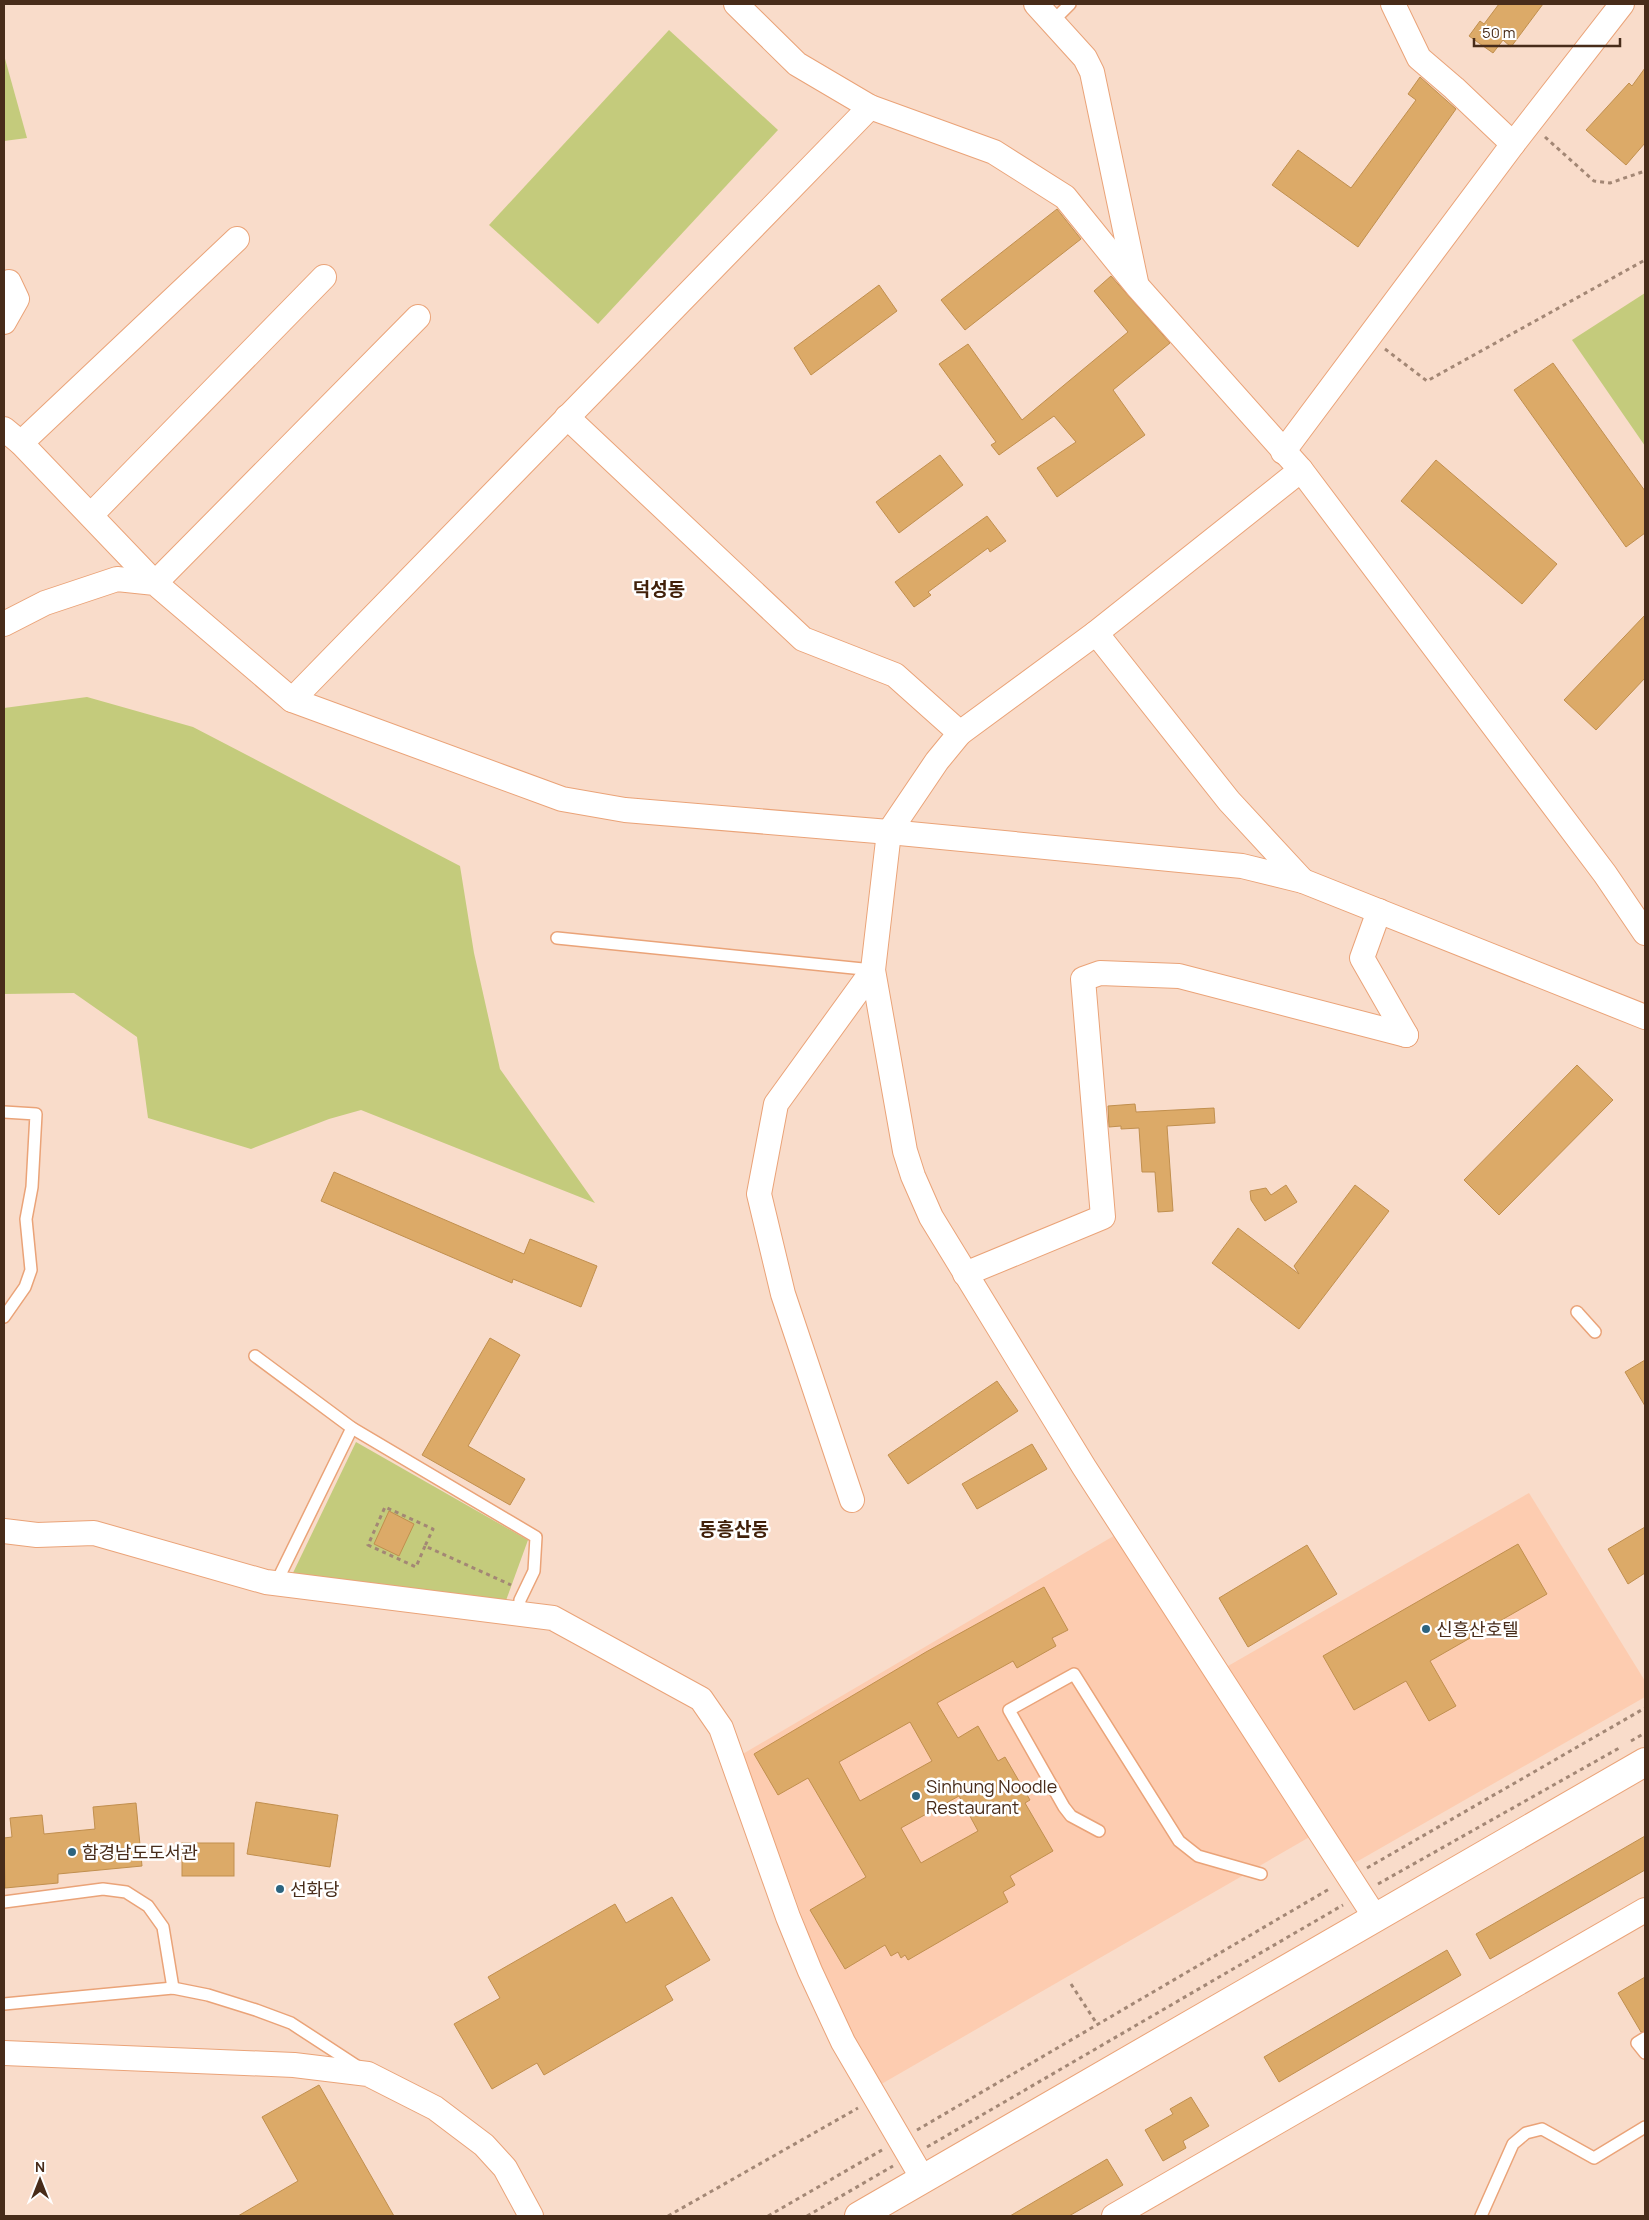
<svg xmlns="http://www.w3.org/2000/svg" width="1649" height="2220" viewBox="0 0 1649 2220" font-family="Manrope,'Noto Sans KR',sans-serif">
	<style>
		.built { fill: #fdccb0 }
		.green { fill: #c4cb7c }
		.building { fill: #dcaa68; stroke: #c18f4e; fill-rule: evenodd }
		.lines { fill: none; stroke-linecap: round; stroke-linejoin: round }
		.lane-casing { stroke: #eaa378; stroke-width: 14 }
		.street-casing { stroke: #eaa378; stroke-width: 26 }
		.highway-casing { stroke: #eaa378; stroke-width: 30 }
		.path { stroke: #a38775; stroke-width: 3; stroke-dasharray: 4 4; stroke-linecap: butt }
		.lane { stroke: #fff; stroke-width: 11 }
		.street { stroke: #fff; stroke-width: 24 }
		.highway { stroke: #fff; stroke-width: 28 }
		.poi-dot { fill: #2d647f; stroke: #fff; stroke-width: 2 }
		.labels { text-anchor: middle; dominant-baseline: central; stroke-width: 5; stroke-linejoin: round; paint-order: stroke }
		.poi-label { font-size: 18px; fill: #482c1a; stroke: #fff; text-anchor: start }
		.neighbourhood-label { font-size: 19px; font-weight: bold; fill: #412009; stroke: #fff }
	</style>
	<rect width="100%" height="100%" fill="#f9dcca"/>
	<g class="built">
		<polygon points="1529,1493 1645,1681 1645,1697 1351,1865 1228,1666"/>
		<polygon points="1117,1534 1313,1835 878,2086 851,2036 825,1977 741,1755"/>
	</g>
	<g class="green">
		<polygon points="669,30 778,130 598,324 489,225"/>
		<polygon points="4,55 27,138 4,141"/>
		<polygon points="1645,293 1645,446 1572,340"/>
		<polygon points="87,697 193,727 460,866 474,953 500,1069 595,1203 361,1110 329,1119 251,1149 148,1118 137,1037 74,993 4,994 4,708"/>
		<polygon points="356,1442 528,1540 504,1606 291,1577"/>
	</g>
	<g class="building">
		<polygon points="1499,4 1543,4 1511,47 1503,40 1493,53 1469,36 1480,21 1484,24"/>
		<polygon points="1645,68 1645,143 1626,165 1586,130 1629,83 1632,86"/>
		<polygon points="1420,77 1456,109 1358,247 1272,185 1298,150 1351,188 1416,100 1408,94"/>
		<polygon points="1057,209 1081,239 965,330 941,300"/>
		<polygon points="1111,276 1170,343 1113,390 1145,435 1057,497 1037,468 1076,442 1054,416 999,455 991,445 996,442 939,364 968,344 1022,420 1128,332 1094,291"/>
		<polygon points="879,285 897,311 811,375 794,348"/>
		<polygon points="1553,363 1645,491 1645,533 1626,547 1514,390"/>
		<polygon points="940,455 963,485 899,533 876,502"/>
		<polygon points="1436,460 1557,564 1522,604 1401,501"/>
		<polygon points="987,516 1006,541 990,552 988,548 928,592 931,595 914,607 895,582"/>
		<polygon points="1645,615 1645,678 1596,730 1564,700"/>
		<polygon points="1577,1065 1613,1100 1499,1215 1464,1180"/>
		<polygon points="1135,1104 1136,1112 1214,1108 1215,1123 1167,1126 1173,1211 1158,1212 1155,1172 1142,1172 1139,1128 1121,1129 1121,1126 1109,1127 1108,1106"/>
		<polygon points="334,1172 524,1254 530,1239 597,1266 581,1307 513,1279 512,1283 321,1201"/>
		<polygon points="1286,1185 1297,1202 1265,1221 1251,1200 1250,1191 1266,1188 1271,1195"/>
		<polygon points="1355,1185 1389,1211 1299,1329 1212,1263 1238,1228 1299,1274 1294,1266"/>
		<polygon points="490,1338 520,1355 468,1446 525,1479 510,1505 422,1455"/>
		<polygon points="1645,1360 1645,1406 1625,1372"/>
		<polygon points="997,1381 1018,1411 908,1484 888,1455"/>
		<polygon points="1032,1444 1047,1469 977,1509 962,1484"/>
		<polygon points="389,1511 414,1524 399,1556 374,1544"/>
		<polygon points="1645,1527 1645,1573 1628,1584 1608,1549"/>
		<polygon points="1518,1544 1547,1594 1430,1661 1456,1706 1429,1721 1406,1681 1354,1710 1323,1656"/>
		<polygon points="1307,1545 1337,1594 1248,1647 1219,1598"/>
		<path d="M1044 1587 1068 1630 1052 1638 1056 1646 1017 1668 1013 1661 937 1703 958 1738 978 1726 998 1761 1005 1757 1030 1800 1025 1803 1053 1851 1010 1876 1015 1885 1003 1892 1008 1902 908 1960 905 1955 901 1958 898 1952 891 1956 885 1945 845 1969 810 1910 866 1877 808 1778 778 1795 754 1754 926 1652ZM910 1722 932 1761 860 1801 839 1762ZM959 1796 978 1831 921 1863 901 1828Z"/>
		<polygon points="256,1802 338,1815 330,1867 247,1854"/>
		<polygon points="136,1803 142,1866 58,1874 58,1883 5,1888 4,1838 12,1837 10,1818 42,1815 44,1834 95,1829 93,1807"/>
		<polygon points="1645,1836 1645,1870 1490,1959 1476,1934"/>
		<rect x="182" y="1843" width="52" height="33"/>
		<polygon points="672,1897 710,1960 665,1986 673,2000 544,2075 537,2063 492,2089 454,2024 500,1998 488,1977 615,1904 626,1923"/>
		<polygon points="1447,1950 1461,1975 1279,2082 1264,2057"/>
		<polygon points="1645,1977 1645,2031 1641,2032 1618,1993"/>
		<polygon points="319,2085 394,2216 238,2216 298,2181 262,2117"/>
		<polygon points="1191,2097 1209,2126 1183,2141 1186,2148 1163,2161 1145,2130 1173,2114 1170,2109"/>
		<polygon points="1107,2159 1123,2185 1069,2216 1010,2216"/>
	</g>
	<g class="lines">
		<g class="lane-casing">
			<g id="lane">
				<polyline points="1052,22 1070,4"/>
				<polyline points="557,938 873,970"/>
				<polyline points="4,1112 36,1114 32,1187 26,1219 31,1270 25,1287 4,1317"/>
				<polyline points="1577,1312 1595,1332"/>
				<polyline points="255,1356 352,1428 536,1537 534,1571 520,1600 519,1614"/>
				<polyline points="276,1583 352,1428"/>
				<polyline points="1099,1831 1071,1816 1064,1807 1009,1710 1074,1674 1179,1841 1198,1856 1261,1874"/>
				<polyline points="4,1902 103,1889 126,1892 148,1906 163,1927 173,1988"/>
				<polyline points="4,2004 173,1988 208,1995 256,2010 291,2023 360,2068"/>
				<polyline points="1645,2038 1637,2043 1645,2053"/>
				<polyline points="1481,2216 1513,2144 1526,2133 1542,2129 1594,2158 1645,2127"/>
			</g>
		</g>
		<g class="street-casing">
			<g id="street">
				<polyline points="736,4 797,64 870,107 994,152 1065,197 1137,286 1301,470 1605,874 1645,933"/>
				<polyline points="1036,4 1085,58 1092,72 1136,282"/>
				<polyline points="1393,4 1419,58 1454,88 1513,144"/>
				<polyline points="4,322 17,299 9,282"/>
				<polyline points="567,417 803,639 895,675 960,733"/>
				<polyline points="4,429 21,443 155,583 418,317"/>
				<polyline points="21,443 237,239"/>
				<polyline points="1283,452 1513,144 1622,4"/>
				<polyline points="1301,470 1096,633 960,733 937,761 889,832 873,970 905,1151 913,1176 931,1217 1084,1467 1375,1917"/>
				<polyline points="91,515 324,277"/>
				<polyline points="4,624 45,603 117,579 155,583 292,700 562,799 625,810 889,832 1242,866 1303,881 1645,1017"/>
				<polyline points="1096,633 1229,801 1303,881"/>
				<polyline points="292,700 870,107"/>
				<polyline points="1379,911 1362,958 1406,1035"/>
				<polyline points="965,1274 1103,1217 1083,979 1100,973 1179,976 1406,1035"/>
				<polyline points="852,1500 783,1294 759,1194 776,1104 873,970"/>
				<polyline points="4,1531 37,1535 94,1533 266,1582 553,1618 701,1699 721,1728 788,1917 810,1971 843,2042 923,2179"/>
				<polyline points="4,2053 294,2065 368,2074 435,2108 484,2145 505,2168 531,2216"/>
				<polyline points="1114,2216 1645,1910"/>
			</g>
		</g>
		<g class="highway-casing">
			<polyline id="highway" points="859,2216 1645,1762"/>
		</g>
		<g class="path">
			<polyline points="1545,137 1594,181 1610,183 1645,171"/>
			<polyline points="1385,349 1427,381 1645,260"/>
			<polyline points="425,1546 416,1567 368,1545 385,1507 433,1529 425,1546 511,1585"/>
			<polyline points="1631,1741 1645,1733"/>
			<polyline points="1367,1868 1645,1708"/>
			<polyline points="1378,1884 1621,1747"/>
			<polyline points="1071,1984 1097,2024"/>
			<polyline points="917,2130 1331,1888"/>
			<polyline points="927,2147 1343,1905"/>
			<polyline points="668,2216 858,2108"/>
			<polyline points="768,2216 882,2150"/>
			<polyline points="807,2216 893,2166"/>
		</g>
		<use href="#lane" class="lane"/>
		<use href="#street" class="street"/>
		<use href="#highway" class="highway"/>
	</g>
	<g class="poi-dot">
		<circle cx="1426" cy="1629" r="5"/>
		<circle cx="916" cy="1796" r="5"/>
		<circle cx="72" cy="1852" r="5"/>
		<circle cx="280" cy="1889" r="5"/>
	</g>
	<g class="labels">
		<g class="poi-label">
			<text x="1436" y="1629">신흥산호텔</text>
			<text x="926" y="1786">Sinhung Noodle<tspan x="926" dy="21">Restaurant</tspan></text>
			<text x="82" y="1852">함경남도도서관</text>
			<text x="290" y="1889">선화당</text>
		</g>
		<g class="neighbourhood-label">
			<text x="659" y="589">덕성동</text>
			<text x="734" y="1529">동흥산동</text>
		</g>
	</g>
	<rect width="1649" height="2220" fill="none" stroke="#482c1a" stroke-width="10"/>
	<g transform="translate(40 2180)" stroke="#ffffff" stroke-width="4" paint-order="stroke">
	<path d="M0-4L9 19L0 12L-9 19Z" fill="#482c1a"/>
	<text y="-8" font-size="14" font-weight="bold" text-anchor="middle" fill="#482c1a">N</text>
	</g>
	<path d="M1474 38v8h146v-8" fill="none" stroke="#482c1a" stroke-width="2.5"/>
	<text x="1482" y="38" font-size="15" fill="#482c1a" stroke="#ffffff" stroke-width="4" paint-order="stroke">50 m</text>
</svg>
